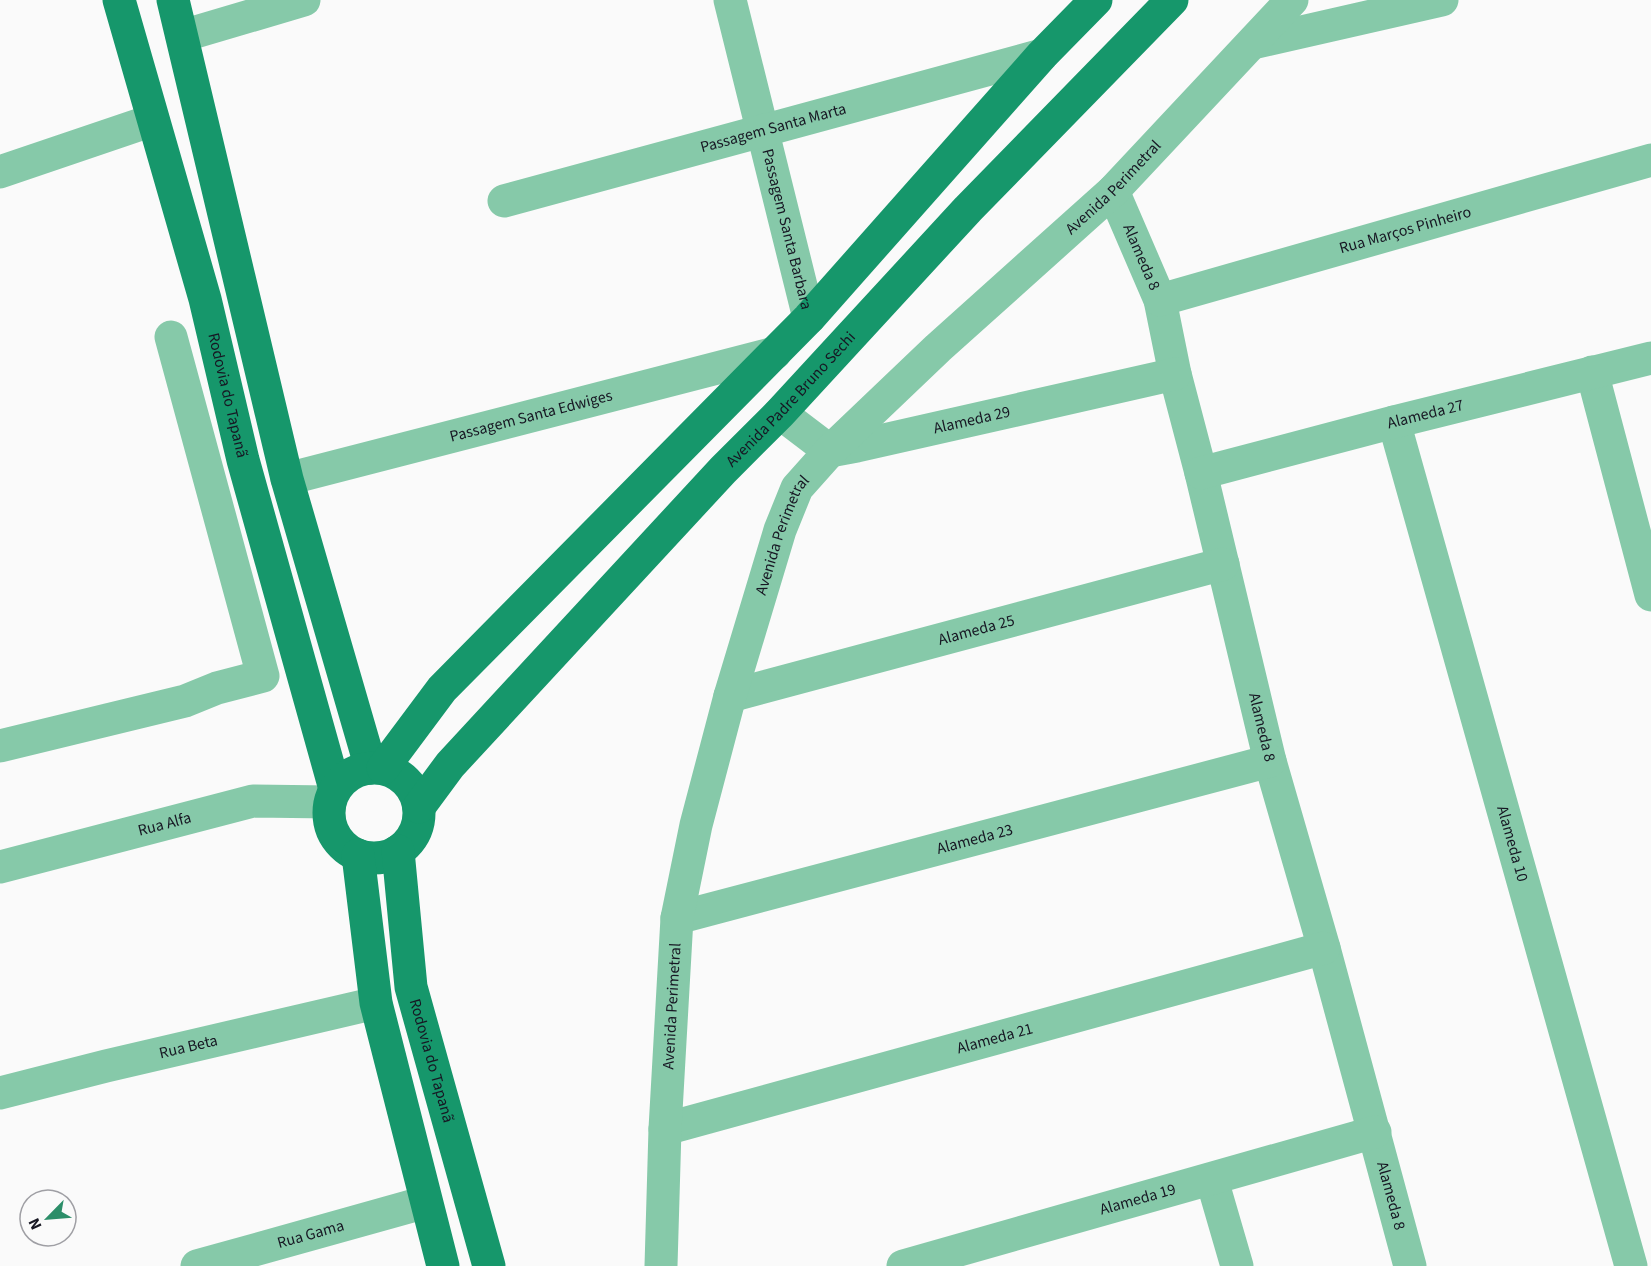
<svg xmlns="http://www.w3.org/2000/svg" width="1651" height="1266" viewBox="0 0 1651 1266" font-family="'Source Sans 3',sans-serif">
	<style>
		.lines { fill: none; stroke-linecap: round; stroke-linejoin: round }
		.minor { stroke: #86c9a9; stroke-width: 33 }
		.major { stroke: #16976b; stroke-width: 33 }
		.labels { text-anchor: middle; dominant-baseline: central; stroke-width: 6; stroke-linejoin: round; paint-order: stroke }
		.street-label { font-size: 16px; fill: #171723; stroke: #fafafa }
	</style>
	<rect width="100%" height="100%" fill="#fafafa"/>
	<g class="lines">
		<g class="minor">
			<path id="s1" d="M730 0 809 318"/>
			<polyline points="182,36 304,0"/>
			<polyline points="1253,43 1442,0"/>
			<polyline points="0,172 153,120"/>
			<path id="s2" d="M1113 191 1160 300 1175 374 1201 473 1270 761 1324 948 1410 1266"/>
			<path id="s3" d="M504 201 1042 55"/>
			<path id="s4" d="M1160 300 1651 160"/>
			<polyline points="1592,372 1651,595"/>
			<path id="s5" d="M780 413 830 451 857 446 1175 374"/>
			<path id="s6" d="M1394 422 1631 1266"/>
			<path id="s7" d="M1201 473 1394 422 1651 358"/>
			<path id="s8" d="M287 479 775 353"/>
			<path id="s9" d="M730 696 1223 564"/>
			<polyline points="0,746 185,701 217,688 263,676 171,337"/>
			<path id="s10" d="M0 867 253 801 330 802"/>
			<path id="s11" d="M677 918 1270 761"/>
			<path id="s12" d="M0 1093 106 1066 376 1003"/>
			<path id="s13" d="M665 1129 1324 948"/>
			<polyline points="1212,1180 1237,1266"/>
			<path id="s14" d="M197 1266 426 1202"/>
			<path id="s15" d="M661 1266 665 1129 677 918 696 825 730 696 780 530 797 488 830 451 938 348 1113 191 1292 0"/>
			<path id="s16" d="M903 1266 1375 1132"/>
		</g>
		<g class="major">
			<path id="s17" d="M119 0 205 299 243 460 335 789"/>
			<polyline points="173,0 287,479 371,768"/>
			<circle cx="374" cy="813" r="45"/>
			<polyline points="383,768 442,689 809,318 1042,55 1096,0"/>
			<path id="s18" d="M419 807 450 765 723 470 780 413 968 209 1172 0"/>
			<path id="s19" d="M398 851 411 987 489 1266"/>
			<polyline points="358,855 376,1003 443,1266"/>
		</g>
	</g>
	<g class="labels">
		<g class="street-label">
			<text stroke="none"><textPath href="#s3" startOffset="279">Passagem Santa Marta</textPath></text>
			<text stroke="none"><textPath href="#s15" startOffset="1232">Avenida Perimetral</textPath></text>
			<text stroke="none"><textPath href="#s1" startOffset="236">Passagem Santa Barbara</textPath></text>
			<text stroke="none"><textPath href="#s4" startOffset="255">Rua Marços Pinheiro</textPath></text>
			<text stroke="none"><textPath href="#s2" startOffset="72">Alameda 8</textPath></text>
			<text stroke="none"><textPath href="#s17" startOffset="410">Rodovia do Tapanã</textPath></text>
			<text stroke="none"><textPath href="#s18" startOffset="552">Avenida Padre Bruno Sechi</textPath></text>
			<text stroke="none"><textPath href="#s7" startOffset="232">Alameda 27</textPath></text>
			<text stroke="none"><textPath href="#s8" startOffset="252">Passagem Santa Edwiges</textPath></text>
			<text stroke="none"><textPath href="#s5" startOffset="208">Alameda 29</textPath></text>
			<text stroke="none"><textPath href="#s15" startOffset="746">Avenida Perimetral</textPath></text>
			<text stroke="none"><textPath href="#s9" startOffset="255">Alameda 25</textPath></text>
			<text stroke="none"><textPath href="#s2" startOffset="558">Alameda 8</textPath></text>
			<text stroke="none"><textPath href="#s10" startOffset="170">Rua Alfa</textPath></text>
			<text stroke="none"><textPath href="#s11" startOffset="308">Alameda 23</textPath></text>
			<text stroke="none"><textPath href="#s6" startOffset="438">Alameda 10</textPath></text>
			<text stroke="none"><textPath href="#s15" startOffset="260">Avenida Perimetral</textPath></text>
			<text stroke="none"><textPath href="#s13" startOffset="342">Alameda 21</textPath></text>
			<text stroke="none"><textPath href="#s12" startOffset="194">Rua Beta</textPath></text>
			<text stroke="none"><textPath href="#s19" startOffset="213">Rodovia do Tapanã</textPath></text>
			<text stroke="none"><textPath href="#s2" startOffset="1044">Alameda 8</textPath></text>
			<text stroke="none"><textPath href="#s16" startOffset="244">Alameda 19</textPath></text>
			<text stroke="none"><textPath href="#s14" startOffset="118">Rua Gama</textPath></text>
		</g>
	</g>
	<g transform="translate(48 1218) rotate(245)"><circle r="28" fill="#fafafa" stroke="#9f9fa4" stroke-width="1.5"/>
	<path d="M0-4.5L10 22L0 15L-10 22Z" fill="#2c8e69"/>
	<text y="-9" font-size="16" font-weight="bold" text-anchor="middle" fill="#171723">N</text>
	</g>
</svg>
